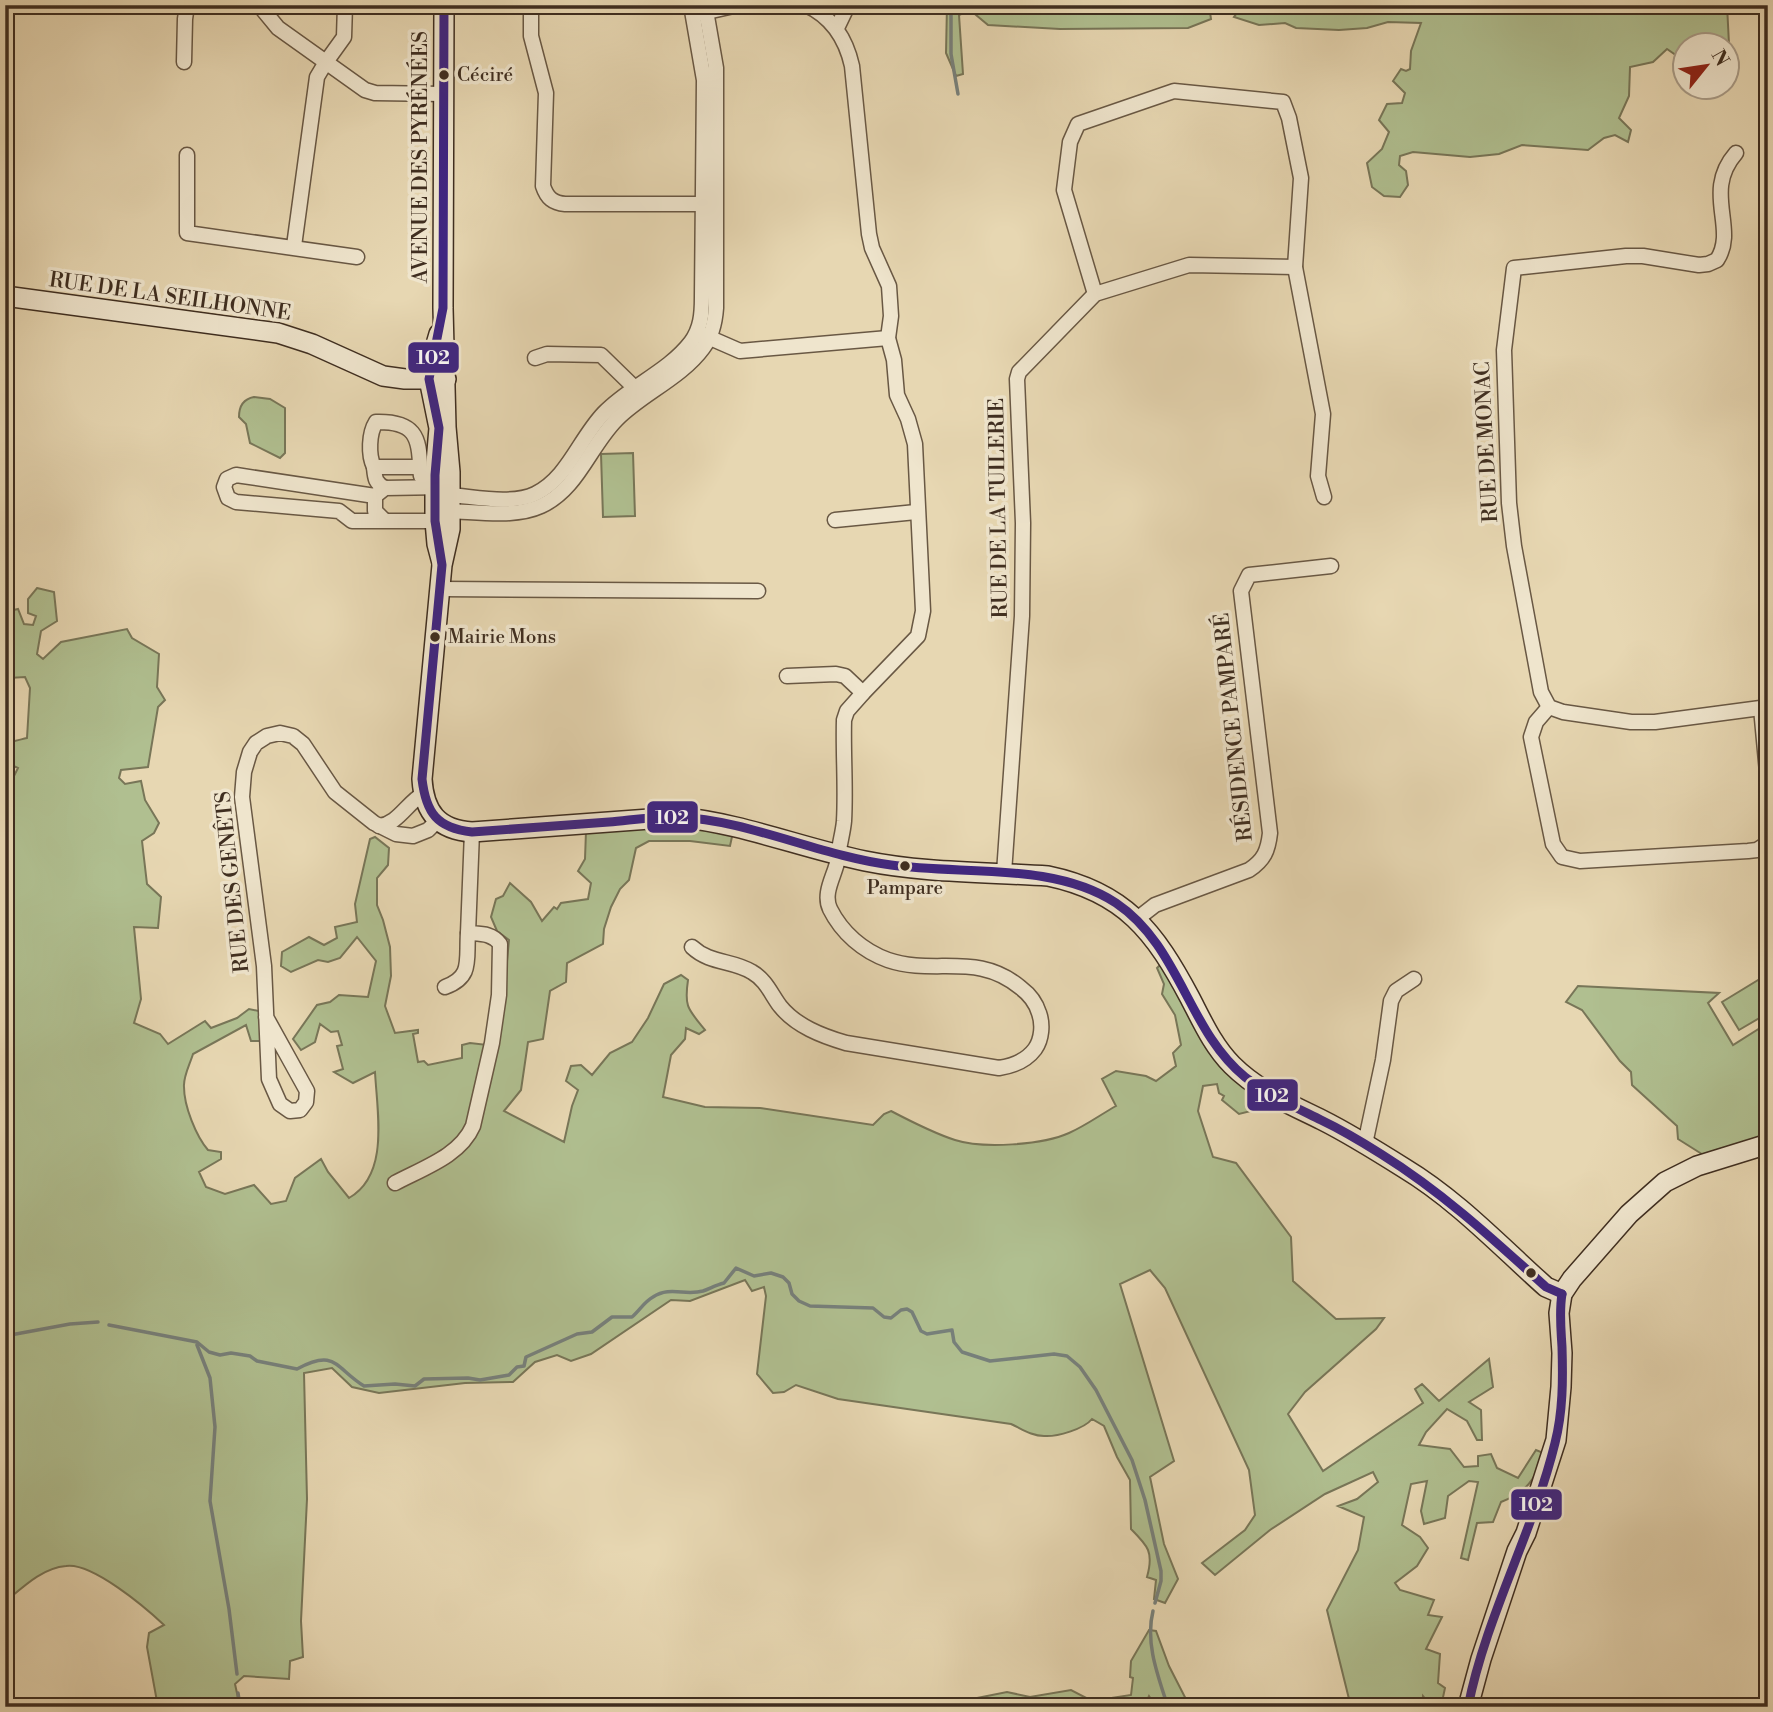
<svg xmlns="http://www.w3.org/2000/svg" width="1773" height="1712" viewBox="0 0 1773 1712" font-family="'Libre Bodoni',serif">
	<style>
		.green { fill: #b0bf90; stroke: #787658; stroke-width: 2 }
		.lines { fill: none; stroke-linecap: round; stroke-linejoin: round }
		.stream { stroke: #77807b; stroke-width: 3.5 }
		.street-casing { stroke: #695844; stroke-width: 17 }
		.secondary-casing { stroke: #3f2e20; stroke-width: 22 }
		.street { stroke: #efe5cd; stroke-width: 14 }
		.secondary { stroke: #efe5cd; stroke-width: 19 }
		.bus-1-casing { stroke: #efe5cd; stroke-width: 14 }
		.bus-1 { stroke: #3f2682; stroke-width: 9 }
		.bus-dot { fill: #3f2e20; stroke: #efe5cd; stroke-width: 2.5 }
		.labels { text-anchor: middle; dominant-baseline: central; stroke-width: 7; stroke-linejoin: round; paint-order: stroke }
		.bus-label { font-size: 19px; fill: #3f2e20; stroke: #efe5cd; text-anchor: start }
		.street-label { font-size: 21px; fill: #3f2e20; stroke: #efe5cd }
		.line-badge { stroke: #efe5cd; stroke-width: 2.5 }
		.badge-label { font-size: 19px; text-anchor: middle; font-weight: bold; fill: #fff }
	</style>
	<rect width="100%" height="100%" fill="#e7d7b2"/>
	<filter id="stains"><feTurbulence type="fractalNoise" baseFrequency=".00286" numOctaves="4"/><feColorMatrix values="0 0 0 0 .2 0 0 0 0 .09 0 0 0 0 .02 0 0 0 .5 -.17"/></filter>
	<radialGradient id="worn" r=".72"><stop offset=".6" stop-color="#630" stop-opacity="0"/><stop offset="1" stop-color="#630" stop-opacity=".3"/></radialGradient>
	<g class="green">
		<polygon points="947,5 1209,5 1211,19 1188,28 1060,29 988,25 970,10 959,15 963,74 956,76 946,53"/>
		<path d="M1296 5H1727L1729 44 1686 46 1685 59 1683 60 1667 49 1653 62 1630 67 1629 96 1619 118 1631 130 1628 142 1615 135 1604 138 1588 150 1522 145 1499 154 1470 157 1413 152 1400 156 1399 165 1406 171 1408 185 1400 197 1384 196 1372 187 1367 163 1382 149 1389 132 1379 120 1387 104 1402 103 1405 93 1393 81 1401 69 1406 71 1410 69 1411 51 1421 23 1388 22 1367 28 1339 30 1296 28 1285 23 1259 25 1234 17 1241 7 1249 13C1268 6 1277 13 1296 5Z"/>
		<path d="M254 397 270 399 285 408V453L280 458 250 443 246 424 239 417C239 407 243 399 254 397Z"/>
		<polygon points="633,453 635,516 603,517 601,454"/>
		<path d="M37 588 54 592 57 621 41 631 37 654 43 659 61 642 127 629 132 638 159 654 157 687 165 700 158 707 148 767 121 770 119 778 125 784 141 781 145 800 159 823 154 833 142 841 147 884 161 897 158 928 134 927 141 999 134 1023 160 1034 168 1044 205 1021 211 1028 237 1018 249 1009 259 1011 262 1041H251L246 1025 193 1054C190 1064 183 1077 184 1087 184 1106 196 1136 208 1150L221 1152V1159L199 1172 206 1187 225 1194 254 1185 271 1204 286 1201 295 1178 321 1159 328 1172 349 1198C390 1175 377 1112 375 1072L353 1083 334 1072 343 1069 337 1046 342 1045 338 1031 331 1032 320 1024 315 1042 301 1050 293 1039 317 1005 330 1002 339 995 368 997 376 961 357 937 340 958 328 962 318 960 291 972 281 966 282 952 309 937 324 945 337 938 335 927 357 922 355 904 370 839 375 837 389 848 388 865 377 878V905L383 920 390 947 391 976 385 1006 395 1033 418 1030V1033L413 1034 418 1062 424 1061 428 1065 462 1058V1045L470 1043 487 1045 505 982 509 940 497 931 491 917 496 899 503 896 510 883 531 902 542 921 554 907 557 909 561 903 588 899 591 883 578 871 585 859 586 831 686 825 733 832 730 846 690 841H649L636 848 629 880 620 889 611 907 604 929 603 944 567 963 566 982 550 991 543 1039 528 1042 521 1090 504 1111 564 1142 572 1106 578 1090 566 1081 571 1066 581 1065 592 1075 610 1053 632 1042 648 1018 664 984 681 975 688 980C684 1007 688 1009 705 1030L699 1034 686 1028 685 1039 671 1055 663 1097 705 1107 760 1108 873 1125 884 1114 891 1111C912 1122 933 1133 955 1140 983 1149 1042 1145 1069 1133 1085 1126 1100 1115 1116 1106L1102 1079 1116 1071 1146 1076 1156 1081 1176 1066 1173 1053 1181 1045 1175 1015 1162 994 1164 984 1157 968 1163 962 1206 1048 1265 1097 1267 1107 1239 1114 1222 1100 1224 1096 1219 1093 1217 1084 1203 1086 1198 1111 1213 1157 1236 1163 1291 1237 1293 1281 1336 1319 1384 1318 1376 1329 1305 1392 1288 1414 1323 1471 1423 1403 1415 1389 1422 1384 1439 1401 1489 1359 1493 1387 1469 1402 1481 1410 1482 1440H1477L1467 1421 1447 1409 1426 1432 1419 1445 1450 1449 1464 1467 1478 1466V1456L1491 1454 1497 1468 1518 1478 1536 1450 1546 1454C1534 1480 1527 1492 1501 1502L1493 1522 1477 1523 1468 1560 1461 1558 1478 1482 1469 1481 1448 1496 1445 1518 1424 1524 1421 1511 1427 1481 1411 1484 1402 1525 1420 1537 1428 1548 1417 1566 1395 1583 1400 1590 1434 1600 1428 1615 1442 1617 1426 1649 1440 1654 1438 1683 1445 1688 1442 1702 1431 1706 1423 1696 1422 1707H1412L1405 1703 1396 1707H1351L1327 1610 1358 1550 1364 1517 1338 1506 1357 1499 1378 1482 1373 1472 1325 1494 1270 1530 1215 1575 1202 1563 1245 1530 1255 1515 1249 1470 1165 1288 1150 1270 1120 1284 1174 1461 1150 1477 1164 1544 1178 1579 1165 1603 1154 1599 1156 1580 1147 1577C1154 1552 1148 1546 1131 1529L1130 1480 1117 1457 1104 1426 1092 1419C1084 1429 1057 1437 1044 1436 1032 1436 1022 1429 1011 1424L838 1399 796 1385 784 1392 773 1393 757 1374 766 1296 764 1287 752 1291 745 1280 690 1301 671 1300 591 1354 571 1361 557 1355 535 1362 513 1382 465 1383 379 1393 352 1387 332 1368 304 1373 307 1499 301 1621 303 1657 290 1661 289 1679 244 1676 235 1684 240 1707H158L147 1647 149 1633 164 1625C146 1608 92 1562 66 1566 42 1568 23 1587 5 1602V783L12 780 18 768 5 762C5 741 7 743 27 738L30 688 25 677 9 678 5 672V612L18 609 24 624 33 625 36 616 28 613V599Z"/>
		<polygon points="1768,974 1768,1013 1739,1030 1722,1002"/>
		<polygon points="1578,986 1719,993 1708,1003 1733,1045 1768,1023 1768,1138 1705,1156 1678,1139 1677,1126 1632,1085 1631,1072 1620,1061 1582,1010 1566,1002"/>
		<polygon points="1149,1630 1156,1631 1169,1666 1190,1707 1156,1707 1149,1696 1144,1707 943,1707 942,1705 1007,1692 1030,1697 1071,1690 1092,1701 1131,1695 1133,1678 1130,1677 1131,1661"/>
	</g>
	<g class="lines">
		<g class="stream">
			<polyline points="951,5 951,54 958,94"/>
			<path d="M109 1325 197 1342 209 1352 220 1355 231 1353 250 1356 257 1361 297 1369C336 1348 335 1368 364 1386L395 1384 415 1386 424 1379 468 1378 480 1380 509 1375 517 1367 524 1366 526 1357 577 1334 592 1332 612 1317H632C640 1310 644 1302 653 1297 670 1286 685 1296 703 1291 711 1288 716 1285 724 1283L736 1268 754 1276 771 1273 783 1277 789 1283 792 1294 799 1301 810 1306 873 1308 884 1317 891 1318 901 1310 907 1309 912 1312 921 1331 927 1334 952 1330 954 1342 962 1352 990 1361 1054 1354 1067 1356 1080 1367 1096 1390 1132 1460 1145 1500 1161 1571V1581L1155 1603"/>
			<polyline points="5,1336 70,1324 98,1322"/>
			<polyline points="197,1345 210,1378 215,1427 210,1501 229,1609 237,1674"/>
			<path d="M1153 1611C1145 1643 1158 1676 1168 1707"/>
			<polyline points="238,1693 240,1707"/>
		</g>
		<g class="street-casing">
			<g id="street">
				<polyline points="259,5 278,28 365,90 375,93 444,94"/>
				<path d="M531 5V36L546 93 543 186C547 198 553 203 565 204H712"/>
				<polyline points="698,14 738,5"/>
				<polyline points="837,28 848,5"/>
				<polyline points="184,62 185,19 186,12 191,5"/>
				<path d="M1736 153C1702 192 1738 228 1717 260L1708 264 1699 265 1643 256H1626L1514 268 1504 350 1509 503 1514 546 1541 692 1549 707 1563 712 1631 722H1655L1768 707"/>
				<polyline points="187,155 187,233 357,257"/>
				<polyline points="294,246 317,77 326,62 344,37 345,5"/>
				<polyline points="1095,294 1064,190 1070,142 1078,124 1174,91 1283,102 1289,118 1301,178 1295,267 1323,414 1318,476 1324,497"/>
				<polyline points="701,334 740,351 888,338"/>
				<polyline points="535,358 547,354 601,355 640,393"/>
				<path d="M374 467C368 455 369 433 376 422 414 421 420 436 420 469"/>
				<path d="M385 488C375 483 375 478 374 467H416L420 469 421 476"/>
				<path d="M450 495C476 497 511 505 535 494 568 478 579 439 604 413 630 386 668 372 691 342 701 328 702 314 702 297L704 80 691 5"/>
				<polyline points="375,496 236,475 227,479 224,487 228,498 236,502 339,511 352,521 443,521"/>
				<path d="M450 511C478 512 515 518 541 506 578 489 589 447 617 419 643 393 681 378 703 348 712 336 715 323 716 308V68L705 5"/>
				<polyline points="384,520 375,511 375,496 385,488 444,487"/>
				<polyline points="835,520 916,512"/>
				<polyline points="441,589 758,591"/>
				<polyline points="787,676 836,674 845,676 863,693"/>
				<polyline points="1549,707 1536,722 1531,737 1553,844 1562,857 1580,861 1748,851 1757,850 1768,843"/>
				<polyline points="1761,708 1768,783"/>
				<path d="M379 826C398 824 407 803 423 794"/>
				<polyline points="1004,873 1022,616 1023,523 1017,379 1019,372 1095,294 1189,265 1295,267"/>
				<path d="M1137 919 1155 905 1249 870C1264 860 1268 851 1270 833L1241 591 1249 575 1331 566"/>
				<path d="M692 947C710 964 733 960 752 972 766 980 771 994 780 1006 796 1026 822 1036 846 1043L999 1068C1013 1066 1026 1061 1035 1049 1042 1039 1043 1024 1039 1013 1036 1003 1029 994 1021 988 977 951 935 976 888 960 863 951 842 933 830 909 822 892 836 874 838 858 839 845 843 833 844 821 846 788 843 754 844 720L847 711 863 693 918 636 923 611 915 444 908 419 897 395 894 360 888 338 891 316 889 286 872 248 869 234 852 66C846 39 832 17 806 5"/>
				<path d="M445 987C473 977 466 960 468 933"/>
				<polyline points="266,1017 307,1091 306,1102 300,1110 290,1111 280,1104 269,1079 264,966 242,797 244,772 250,752 256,743 267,736 280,733 293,736 303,744 335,792 374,823 396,834 413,836 428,830 438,820"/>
				<polyline points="1365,1144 1383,1060 1391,1001 1396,991 1414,979"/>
				<path d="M395 1183C423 1168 460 1156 473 1126L492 1043 499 995 500 944C492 933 481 934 468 933L472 832"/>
			</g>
		</g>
		<g class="secondary-casing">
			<g id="secondary">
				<path d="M444 5 443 308 446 427 450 472V529L442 565 422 779C424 812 438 830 472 832L677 817C742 823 801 848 865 861 924 873 987 872 1048 876 1125 892 1155 932 1190 998 1202 1021 1213 1046 1232 1065 1258 1091 1290 1104 1322 1120 1350 1134 1377 1151 1404 1168 1457 1200 1500 1246 1546 1287L1562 1294"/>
				<polyline points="5,296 278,333 312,344 383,376 405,379 446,379"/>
				<polyline points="439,334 432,358 429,379 439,428 435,475 435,521 437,544 442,563"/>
				<polyline points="1468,1707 1481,1659 1517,1551 1526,1533 1556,1440 1561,1387 1562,1353 1559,1313 1562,1294 1572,1279 1629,1214 1665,1182 1697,1166 1768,1144"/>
			</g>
		</g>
		<use href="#street" class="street"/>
		<use href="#secondary" class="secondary"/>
		<g class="bus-1-casing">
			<g id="bus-1">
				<path d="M444 5 443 308 429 379 439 428 435 475V521L442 565 422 779C426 813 437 828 472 832 518 829 563 825 609 822 632 820 655 816 678 817 748 820 820 856 891 865 963 875 1054 862 1116 903 1180 946 1188 1031 1245 1077 1268 1095 1295 1107 1321 1120 1342 1130 1362 1142 1381 1154 1442 1192 1493 1239 1546 1287L1562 1294"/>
				<path d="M1468 1707C1486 1616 1533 1533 1555 1443 1563 1412 1563 1379 1562 1347 1561 1329 1559 1312 1562 1294"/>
			</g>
		</g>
		<use href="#bus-1" class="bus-1"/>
	</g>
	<g class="bus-dot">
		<circle cx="444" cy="75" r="6"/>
		<circle cx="435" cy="637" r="6"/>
		<circle cx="905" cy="866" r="6"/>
		<circle cx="1531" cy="1273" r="6"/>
	</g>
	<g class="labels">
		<g class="bus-label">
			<text x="457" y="75">Céciré</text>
			<text x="448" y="637">Mairie Mons</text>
			<text x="905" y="888" text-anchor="middle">Pampare</text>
		</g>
		<g class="street-label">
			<text transform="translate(421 157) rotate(-90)">AVENUE DES PYRÉNÉES</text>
			<text transform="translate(170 297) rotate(8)">RUE DE LA SEILHONNE</text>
			<text transform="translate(1487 442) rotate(-93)">RUE DE MONAC</text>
			<text transform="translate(999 508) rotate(-91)">RUE DE LA TUILERIE</text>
			<text transform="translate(1234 727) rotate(-96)">RÉSIDENCE PAMPARÉ</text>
			<text transform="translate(233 882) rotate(-96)">RUE DES GENÊTS</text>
		</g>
	</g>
	<g class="line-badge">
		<rect x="407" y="341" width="53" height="33" rx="7" fill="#3f2682"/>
		<rect x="646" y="800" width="53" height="34" rx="7" fill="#3f2682"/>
		<rect x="1246" y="1078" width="53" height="34" rx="7" fill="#3f2682"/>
		<rect x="1510" y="1488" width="53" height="33" rx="7" fill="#3f2682"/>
	</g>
	<g class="badge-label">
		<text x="433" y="364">102</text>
		<text x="672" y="824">102</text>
		<text x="1272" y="1102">102</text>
		<text x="1536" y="1511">102</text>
	</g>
	<rect width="1773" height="1712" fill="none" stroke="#e7d7b2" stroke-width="28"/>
	<rect x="7" y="7" width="1759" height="1698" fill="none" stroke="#3f2e20" stroke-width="3.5"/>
	<rect x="14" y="14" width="1745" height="1684" fill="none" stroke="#3f2e20" stroke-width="2"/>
	<g transform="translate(1706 66) rotate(60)"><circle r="33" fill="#efe5cd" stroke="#a99c88" stroke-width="2"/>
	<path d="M0-5L12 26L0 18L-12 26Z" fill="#8f2418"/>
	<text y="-10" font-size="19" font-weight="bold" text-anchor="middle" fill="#3f2e20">N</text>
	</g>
	<rect width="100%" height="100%" filter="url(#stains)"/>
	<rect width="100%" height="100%" fill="url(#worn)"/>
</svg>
